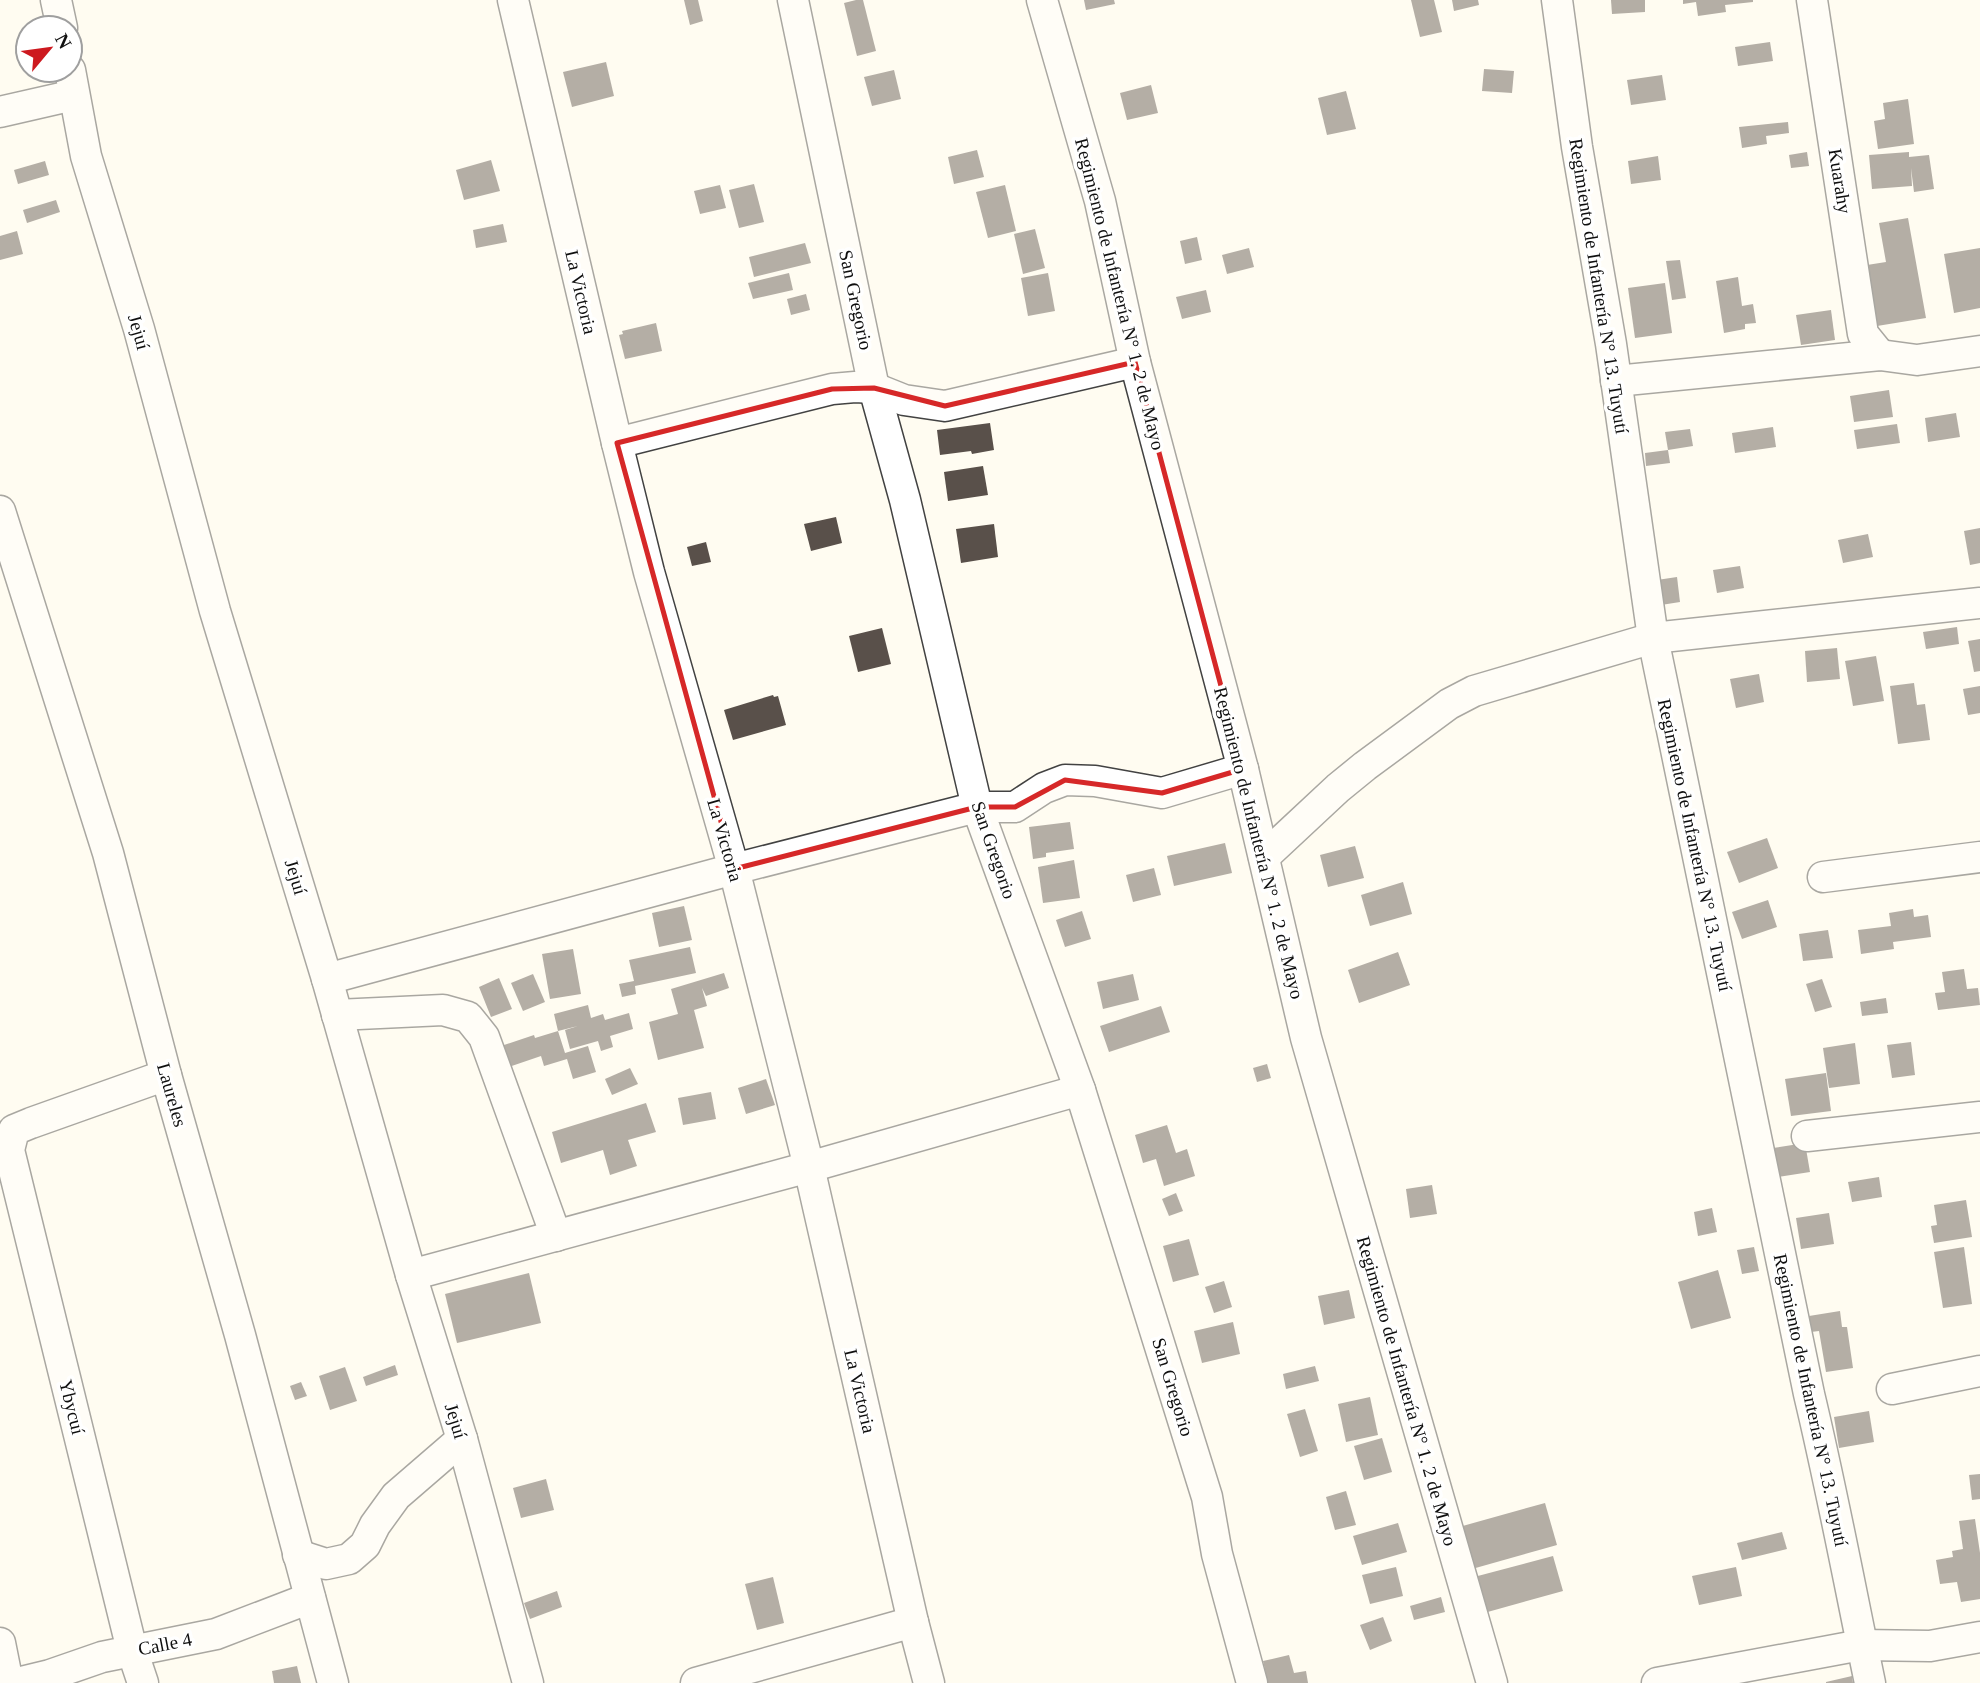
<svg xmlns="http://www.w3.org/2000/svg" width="1980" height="1683" viewBox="0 0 1980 1683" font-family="Georgia,serif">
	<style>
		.building { fill: #59504a }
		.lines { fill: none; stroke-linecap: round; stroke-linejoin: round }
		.minor-casing { stroke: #424242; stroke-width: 33 }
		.minor { stroke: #fff; stroke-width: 30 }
		.marked { fill: none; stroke: #d62828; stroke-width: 5; stroke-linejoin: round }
		.labels { text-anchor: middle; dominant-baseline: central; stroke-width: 7; stroke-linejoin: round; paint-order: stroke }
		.street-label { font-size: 19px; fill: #0f0f0f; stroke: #fff }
	</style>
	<rect width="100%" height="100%" fill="#fffcf1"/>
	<g class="building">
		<polygon points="684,0 698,0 703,21 690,25"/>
		<polygon points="856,0 863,0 876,51 857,56 844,3"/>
		<polygon points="1084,0 1114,0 1115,4 1086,10"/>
		<polygon points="1411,0 1434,0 1442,32 1420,37"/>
		<polygon points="1452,0 1478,0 1479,5 1454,11"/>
		<polygon points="1611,0 1645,0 1645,12 1612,14"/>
		<polygon points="1683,0 1753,0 1753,2 1725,5 1726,12 1698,16 1696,2 1683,4"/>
		<polygon points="1770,42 1773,61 1738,66 1735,47"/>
		<polygon points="606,62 614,96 572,107 563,72"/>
		<polygon points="1484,69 1514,71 1512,93 1482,91"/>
		<polygon points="894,70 901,99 872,106 864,77"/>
		<polygon points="1662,75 1666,100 1631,105 1627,80"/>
		<polygon points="1151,85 1158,113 1127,120 1120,93"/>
		<polygon points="1346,91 1356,129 1327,135 1318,98"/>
		<polygon points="1908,99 1914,144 1878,149 1874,121 1885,119 1883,103"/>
		<polygon points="1788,122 1789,133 1766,136 1767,144 1742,148 1739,127"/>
		<polygon points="977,150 984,177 954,184 948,157"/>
		<polygon points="1807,152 1809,166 1791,168 1789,155"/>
		<polygon points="1909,152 1909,157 1929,155 1934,189 1914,192 1911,168 1912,186 1872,189 1869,155"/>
		<polygon points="1658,156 1661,180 1631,184 1628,161"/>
		<polygon points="491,160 500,191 464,200 456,170"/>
		<polygon points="45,161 49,175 18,184 14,170"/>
		<polygon points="754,184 764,222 739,228 729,190"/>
		<polygon points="720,185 726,208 700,214 694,191"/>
		<polygon points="1005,185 1016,231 988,238 976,192"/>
		<polygon points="56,200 60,212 27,223 23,210"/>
		<polygon points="1908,218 1926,318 1877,326 1867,265 1886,262 1879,223"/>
		<polygon points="503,224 507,242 476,248 473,230"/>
		<polygon points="1035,229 1045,268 1023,274 1014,234"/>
		<polygon points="17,231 23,254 0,260 0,236"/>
		<polygon points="1197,237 1202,260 1185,264 1180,241"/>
		<polygon points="805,243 811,263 754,277 749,257"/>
		<polygon points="1249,248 1254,267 1227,274 1222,255"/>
		<polygon points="1980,248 1980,308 1954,313 1944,254"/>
		<polygon points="1680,260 1686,298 1672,300 1666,261"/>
		<polygon points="789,273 793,290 753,299 748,283"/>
		<polygon points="1048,273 1055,311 1028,316 1021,278"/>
		<polygon points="1738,277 1742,306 1753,304 1756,323 1745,324 1745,329 1724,333 1716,281"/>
		<polygon points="1665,283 1672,333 1635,338 1628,288"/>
		<polygon points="1206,290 1211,312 1182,319 1176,297"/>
		<polygon points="806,294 810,310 791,315 787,299"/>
		<polygon points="1831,310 1835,340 1801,345 1796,315"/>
		<polygon points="656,323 662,351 625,359 619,335 623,334 622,331"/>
		<polygon points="1889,390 1893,417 1854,422 1850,396"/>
		<polygon points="1956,413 1960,437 1928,442 1925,418"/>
		<polygon points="990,423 994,450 972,454 971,451 940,455 937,430"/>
		<polygon points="1897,424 1900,443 1857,449 1854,430"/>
		<polygon points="1773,427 1776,447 1735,453 1732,433"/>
		<polygon points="1690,429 1693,446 1668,450 1665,432"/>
		<polygon points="1668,450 1670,463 1646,466 1645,453"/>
		<polygon points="983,466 988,495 948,501 944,472"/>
		<polygon points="836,517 842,543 811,551 804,524"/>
		<polygon points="994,524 998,557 961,563 956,529"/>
		<polygon points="1980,528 1980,563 1970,565 1964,531"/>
		<polygon points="1868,534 1873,557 1843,563 1838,540"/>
		<polygon points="706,542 711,562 692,566 687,547"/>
		<polygon points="1740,566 1744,588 1717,593 1713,570"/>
		<polygon points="1677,577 1680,602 1661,605 1657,580"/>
		<polygon points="1957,627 1959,644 1926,649 1923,632"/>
		<polygon points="882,628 891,664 858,672 849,636"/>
		<polygon points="1980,639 1980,671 1974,672 1968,641"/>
		<polygon points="1837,648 1840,679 1807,682 1805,651"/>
		<polygon points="1876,656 1884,701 1853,706 1845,661"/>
		<polygon points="1759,674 1764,702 1736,708 1730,679"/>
		<polygon points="1914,683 1917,705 1925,704 1930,740 1898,744 1890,686"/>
		<polygon points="1980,686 1980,713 1968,715 1963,689"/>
		<polygon points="773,695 774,697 778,696 786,725 733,740 724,710"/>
		<polygon points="1070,822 1074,849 1046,853 1046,857 1033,859 1029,827"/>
		<polygon points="1767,838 1778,868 1739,883 1727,852"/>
		<polygon points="1225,843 1232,873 1174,886 1167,856"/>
		<polygon points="1355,846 1364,878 1328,887 1320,855"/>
		<polygon points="1074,860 1080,898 1043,903 1038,867"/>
		<polygon points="1154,868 1161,895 1133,902 1126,875"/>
		<polygon points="1403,882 1412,914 1370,926 1361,895"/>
		<polygon points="1768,900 1777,927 1742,939 1732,912"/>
		<polygon points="684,906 692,940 659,947 652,913"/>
		<polygon points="1913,909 1914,917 1928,915 1931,937 1893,942 1894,949 1861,954 1858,930 1891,926 1889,913"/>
		<polygon points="1082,911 1091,939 1065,947 1056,920"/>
		<polygon points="1828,930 1833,958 1803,961 1799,934"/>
		<polygon points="690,947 696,973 635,986 636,994 622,997 619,984 634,981 629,960"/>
		<polygon points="573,949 581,994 550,999 542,954"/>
		<polygon points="1398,952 1410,985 1359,1003 1348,970"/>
		<polygon points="1964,969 1967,989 1978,988 1980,1005 1938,1010 1935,993 1945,992 1942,972"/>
		<polygon points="724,973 729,988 706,996 702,988 707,1006 694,1010 704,1048 658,1060 649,1022 678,1014 671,989"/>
		<polygon points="533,974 545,1002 523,1011 511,983"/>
		<polygon points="1133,974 1139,1000 1103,1009 1097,982"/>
		<polygon points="499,978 512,1009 491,1017 479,987"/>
		<polygon points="1822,979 1832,1007 1815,1012 1806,984"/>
		<polygon points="1886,998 1888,1013 1862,1016 1860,1002"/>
		<polygon points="588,1005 591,1018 603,1014 605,1020 629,1013 633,1029 610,1036 613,1047 601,1051 598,1041 570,1049 565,1030 578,1026 558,1031 554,1014"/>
		<polygon points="1161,1006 1170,1032 1109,1052 1100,1026"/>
		<polygon points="558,1031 565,1053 588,1046 596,1072 573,1079 567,1059 544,1066 541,1056 506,1068 498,1047 534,1035 535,1038"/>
		<polygon points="1911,1042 1915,1075 1892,1078 1887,1045"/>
		<polygon points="1855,1043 1860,1084 1829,1088 1823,1048"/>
		<polygon points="1267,1064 1271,1078 1257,1082 1253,1068"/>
		<polygon points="630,1068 638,1084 612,1095 605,1079"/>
		<polygon points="1826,1073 1831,1111 1791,1116 1785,1079"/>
		<polygon points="766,1079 775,1105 746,1114 738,1088"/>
		<polygon points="711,1092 716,1119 683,1125 678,1098"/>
		<polygon points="646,1103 656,1132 628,1140 637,1166 610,1175 603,1150 561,1163 552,1132"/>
		<polygon points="1167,1125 1176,1153 1187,1149 1195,1176 1164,1186 1156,1159 1143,1163 1135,1135"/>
		<polygon points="1805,1143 1810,1172 1778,1177 1773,1148"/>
		<polygon points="1879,1177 1882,1197 1852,1202 1848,1182"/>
		<polygon points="1432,1185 1437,1214 1410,1218 1406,1189"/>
		<polygon points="1176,1193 1183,1211 1169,1216 1162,1199"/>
		<polygon points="1966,1200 1972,1237 1934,1243 1931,1226 1937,1225 1934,1205"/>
		<polygon points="1712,1208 1717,1232 1698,1236 1694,1212"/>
		<polygon points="1829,1213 1834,1244 1801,1249 1796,1218"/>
		<polygon points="1189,1239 1199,1275 1173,1282 1163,1246"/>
		<polygon points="1754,1247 1759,1271 1742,1274 1737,1250"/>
		<polygon points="1964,1247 1972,1304 1943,1308 1934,1252"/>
		<polygon points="1718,1270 1731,1318 1691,1329 1678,1282"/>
		<polygon points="529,1273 541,1323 457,1343 445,1294"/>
		<polygon points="1224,1281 1232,1307 1214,1313 1205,1287"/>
		<polygon points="1349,1290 1355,1318 1324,1325 1318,1296"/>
		<polygon points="1840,1311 1842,1327 1847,1327 1853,1368 1826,1372 1819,1331 1811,1332 1809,1316"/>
		<polygon points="1233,1322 1240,1354 1202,1363 1194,1331"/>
		<polygon points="395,1365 398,1375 366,1386 363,1377"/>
		<polygon points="1315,1366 1319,1381 1286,1389 1283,1374"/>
		<polygon points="345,1367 357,1401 330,1410 319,1376"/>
		<polygon points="301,1382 307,1396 295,1400 290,1386"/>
		<polygon points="1370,1397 1378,1435 1346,1442 1338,1404"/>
		<polygon points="1305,1409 1318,1451 1300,1457 1287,1414"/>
		<polygon points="1869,1411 1874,1442 1839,1448 1834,1417"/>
		<polygon points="1382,1438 1392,1472 1364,1480 1354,1446"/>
		<polygon points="1980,1474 1980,1499 1972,1500 1969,1475"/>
		<polygon points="546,1479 554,1510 521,1518 513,1488"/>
		<polygon points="1346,1491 1356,1525 1335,1530 1326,1497"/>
		<polygon points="1545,1503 1557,1545 1472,1569 1459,1527"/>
		<polygon points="1975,1519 1980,1553 1980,1599 1961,1602 1957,1582 1940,1584 1936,1560 1953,1557 1952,1551 1963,1549 1959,1521"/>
		<polygon points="1398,1523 1407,1552 1362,1565 1353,1536"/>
		<polygon points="1782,1532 1787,1549 1742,1560 1737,1543"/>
		<polygon points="1553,1556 1563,1591 1484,1613 1474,1577"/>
		<polygon points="1396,1567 1403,1596 1370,1604 1362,1575"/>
		<polygon points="1736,1567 1742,1596 1699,1605 1692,1576"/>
		<polygon points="773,1577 784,1623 757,1630 745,1584"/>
		<polygon points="557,1591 562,1607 530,1619 524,1603"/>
		<polygon points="1441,1597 1445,1612 1414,1620 1410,1606"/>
		<polygon points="1383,1617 1392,1641 1370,1650 1360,1625"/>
		<polygon points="1289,1655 1294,1673 1306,1671 1308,1683 1268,1683 1263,1661"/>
		<polygon points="297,1666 301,1683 274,1683 272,1671"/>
		<polygon points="1852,1676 1853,1683 1826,1683 1826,1682"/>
	</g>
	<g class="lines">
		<g class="minor-casing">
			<g id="minor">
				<polyline points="56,0 62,28"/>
				<polyline points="513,0 617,443 649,572 734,869 809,1167 913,1622 929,1683"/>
				<polyline points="793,0 874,388 905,500 977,807 1080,1090 1207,1497 1217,1554 1252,1683"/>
				<polyline points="1042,0 1100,201 1135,362 1243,769 1306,1038 1492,1683"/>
				<path d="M1557 0 1577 147 1611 344 1653 638 1809 1394C1832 1490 1850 1587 1870 1683"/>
				<polyline points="1812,0 1863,334 1880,355"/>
				<polyline points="70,70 86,156 139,329 215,611 327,979 411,1275 462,1439 528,1683"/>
				<polyline points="0,112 74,95"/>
				<polyline points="1616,381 1880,355 1917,360 1980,351"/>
				<polyline points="617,443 832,389 855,387 874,388 904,400 945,406 1135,362"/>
				<polyline points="0,511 108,853 166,1075 240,1335 333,1683"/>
				<polyline points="1264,857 1338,788 1365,766 1449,704 1474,691 1653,638 1980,603"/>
				<polyline points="1823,877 1980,857"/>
				<polyline points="327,979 734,869 977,807 1015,807 1044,788 1065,780 1095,781 1162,793 1243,769"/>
				<polyline points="337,1015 443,1010 468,1017 484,1037 556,1236"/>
				<polyline points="1807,1136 1980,1117"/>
				<polyline points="411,1275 809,1167 1080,1090"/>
				<polyline points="1892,1389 1980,1371"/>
				<polyline points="298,1555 326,1564 349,1559 365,1545 375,1525 396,1496 462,1439"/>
				<polyline points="0,1643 8,1683"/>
				<polyline points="17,1683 50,1675 102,1657 216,1634 310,1598"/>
				<polyline points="143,1683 132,1650 9,1150 14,1130 31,1123 166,1075"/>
				<polyline points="696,1683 913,1622"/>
				<polyline points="1657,1683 1861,1645 1930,1646 1980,1637"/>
			</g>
		</g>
		<use href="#minor" class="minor"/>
	</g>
	<path d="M0 0H1980V1683H0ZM1135 362 1243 769 1162 793 1065 780 1015 807H977L734 869 617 443 832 389 874 388 945 406Z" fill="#fffcf1" fill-opacity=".55" fill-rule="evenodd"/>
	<path class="marked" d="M1135 362 1243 769 1162 793 1065 780 1015 807H977L734 869 617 443 832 389 874 388 945 406Z"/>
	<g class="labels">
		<g class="street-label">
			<text transform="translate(1840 181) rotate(81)">Kuarahy</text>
			<text transform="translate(1599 286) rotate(81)">Regimiento de Infantería N° 13. Tuyutí</text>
			<text transform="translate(581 292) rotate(77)">La Victoria</text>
			<text transform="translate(1120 294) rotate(76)">Regimiento de Infantería N° 1. 2 de Mayo</text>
			<text transform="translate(856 300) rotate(78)">San Gregorio</text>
			<text transform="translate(139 332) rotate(74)">Jejuí</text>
			<text transform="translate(725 840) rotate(74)">La Victoria</text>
			<text transform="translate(1259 843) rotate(76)">Regimiento de Infantería N° 1. 2 de Mayo</text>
			<text transform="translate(1695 845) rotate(78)">Regimiento de Infantería N° 13. Tuyutí</text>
			<text transform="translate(994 850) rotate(71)">San Gregorio</text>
			<text transform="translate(296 877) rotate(73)">Jejuí</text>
			<text transform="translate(172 1095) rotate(74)">Laureles</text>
			<text transform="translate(1173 1387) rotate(73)">San Gregorio</text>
			<text transform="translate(860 1391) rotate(77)">La Victoria</text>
			<text transform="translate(1407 1391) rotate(74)">Regimiento de Infantería N° 1. 2 de Mayo</text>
			<text transform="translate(1811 1400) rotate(78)">Regimiento de Infantería N° 13. Tuyutí</text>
			<text transform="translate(72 1407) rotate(76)">Ybycuí</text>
			<text transform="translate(456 1421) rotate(73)">Jejuí</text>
			<text transform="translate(165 1644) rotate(-11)">Calle 4</text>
		</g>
	</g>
	<g transform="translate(49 49) rotate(61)"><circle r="33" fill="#ffffff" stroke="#9f9f9f" stroke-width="2"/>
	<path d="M0-5L12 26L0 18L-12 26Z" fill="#cd191f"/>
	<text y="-10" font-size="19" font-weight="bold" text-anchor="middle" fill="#0f0f0f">N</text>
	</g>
</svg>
